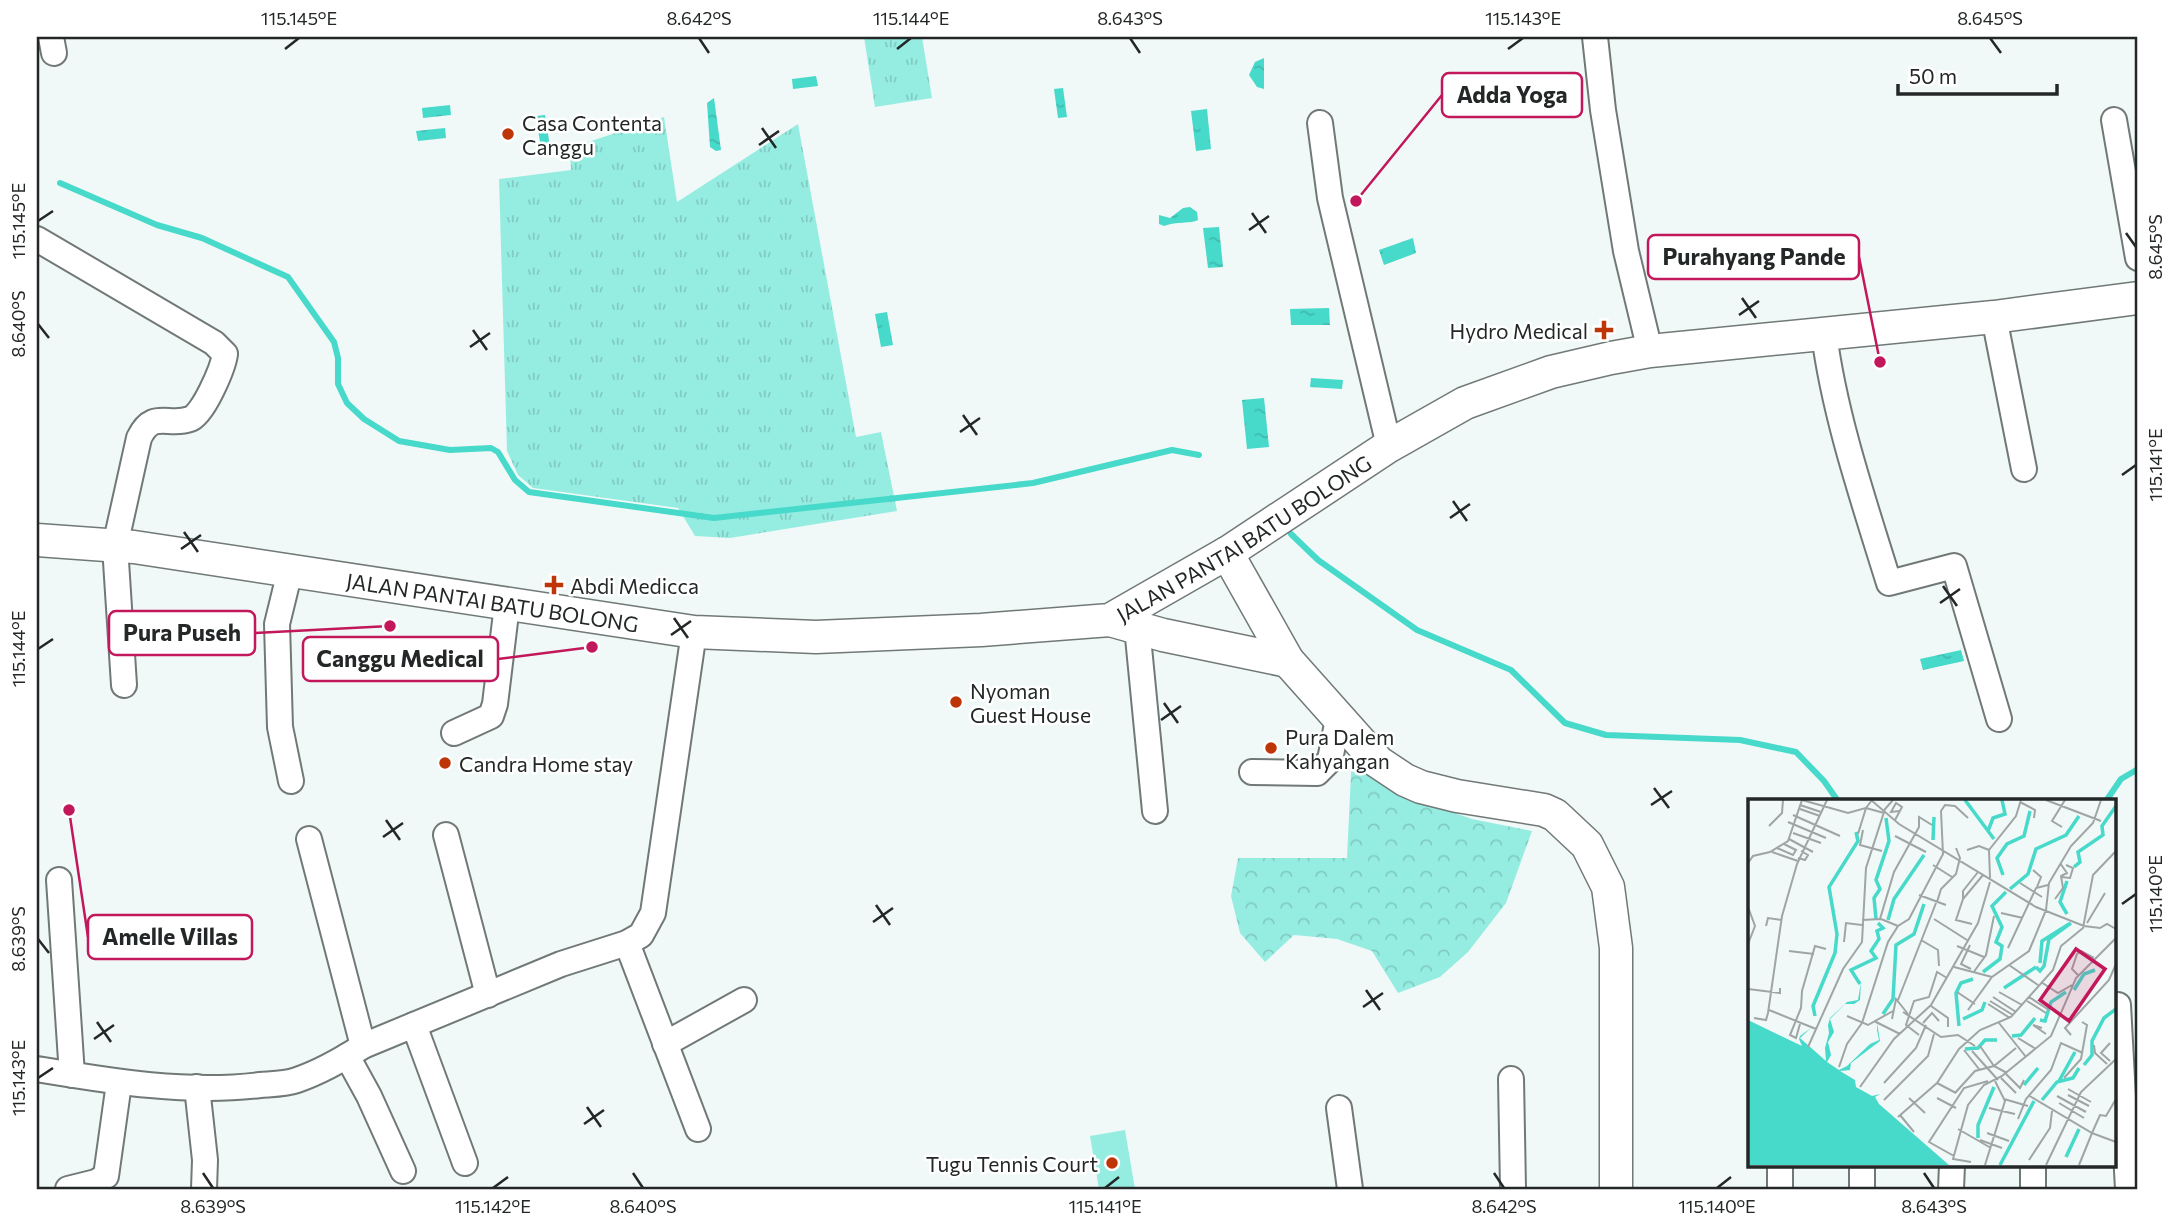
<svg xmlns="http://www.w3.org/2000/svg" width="2175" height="1226" viewBox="0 0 2175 1226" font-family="Commissioner,sans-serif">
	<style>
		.grass { fill: url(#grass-tufts) }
		.forest { fill: url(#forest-crowns) }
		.green { fill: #95ede2 }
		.water { fill: url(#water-ripples) }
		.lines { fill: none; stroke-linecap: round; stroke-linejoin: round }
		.stream { stroke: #47d9ca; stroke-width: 6 }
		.minor-casing { stroke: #717977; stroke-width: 28 }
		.tertiary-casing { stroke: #717977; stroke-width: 35 }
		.minor { stroke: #fff; stroke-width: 24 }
		.tertiary { stroke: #fff; stroke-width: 32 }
		.ticks { fill: none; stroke: #242727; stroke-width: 2.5 }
		.poi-dot { fill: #be3508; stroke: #fff; stroke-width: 2.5 }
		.labels { text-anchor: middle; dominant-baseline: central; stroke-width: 5; stroke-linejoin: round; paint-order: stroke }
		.poi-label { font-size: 21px; fill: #242727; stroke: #fff; text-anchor: start }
		.street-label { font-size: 21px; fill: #242727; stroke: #fff }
		.inset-river { fill: none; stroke: #47d9ca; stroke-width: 3.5 }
		.inset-road { fill: none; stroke: #9ea5a4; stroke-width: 2 }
		.view { fill: #c2185b; fill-opacity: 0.15; stroke: #c2185b; stroke-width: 3.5 }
		.inset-edge { fill: none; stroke: #242727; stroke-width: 3.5 }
		.leader { fill: none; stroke: #c2185b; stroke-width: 2.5 }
		.callout-dot { fill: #c2185b; stroke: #fff; stroke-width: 2.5 }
		.callout { fill: #fff; stroke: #c2185b; stroke-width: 2.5 }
		.callout-label { font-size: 23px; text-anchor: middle; font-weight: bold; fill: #242727 }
		.neatline { fill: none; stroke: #242727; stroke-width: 2.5 }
		.ticks-label { font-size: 18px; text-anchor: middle; fill: #242727 }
	</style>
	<defs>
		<pattern id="grass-tufts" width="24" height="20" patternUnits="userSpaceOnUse" patternTransform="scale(1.75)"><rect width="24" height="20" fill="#95ede2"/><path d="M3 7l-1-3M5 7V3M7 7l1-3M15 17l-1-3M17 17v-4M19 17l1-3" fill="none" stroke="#80cbc2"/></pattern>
		<pattern id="forest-crowns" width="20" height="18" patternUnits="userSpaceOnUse" patternTransform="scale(1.75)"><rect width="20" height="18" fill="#95ede2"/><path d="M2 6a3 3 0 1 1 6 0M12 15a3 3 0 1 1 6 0" fill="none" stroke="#80cbc2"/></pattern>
		<pattern id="water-ripples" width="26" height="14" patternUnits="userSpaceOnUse" patternTransform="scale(1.75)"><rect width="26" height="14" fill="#47d9ca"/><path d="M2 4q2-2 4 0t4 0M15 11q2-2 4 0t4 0" fill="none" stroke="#3ebaae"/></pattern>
	</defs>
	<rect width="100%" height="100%" fill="#f0f9f7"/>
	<g class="grass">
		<polygon points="864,37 922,37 932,98 875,107"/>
		<polygon points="664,117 677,202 798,124 856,437 881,432 897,511 730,538 695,536 678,508 533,488 518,475 507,451 499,179 571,170 570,148"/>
	</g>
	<polygon class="forest" points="1352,753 1428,804 1472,819 1532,831 1506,903 1468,952 1440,977 1398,993 1372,951 1337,939 1294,935 1265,962 1240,933 1231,896 1238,858 1347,858"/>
	<polygon class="green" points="1125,1130 1135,1189 1099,1189 1090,1136"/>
	<g class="water">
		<polygon points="1264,58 1264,89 1257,87 1249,75 1255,62"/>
		<polygon points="816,76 818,86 793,89 792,79"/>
		<polygon points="1063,88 1067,117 1058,118 1054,89"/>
		<polygon points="714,98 721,150 716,151 710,147 707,103"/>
		<polygon points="450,105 451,115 423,118 422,108"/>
		<polygon points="1207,109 1211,149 1196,151 1191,111"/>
		<polygon points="545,115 551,153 542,155 536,116"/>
		<polygon points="445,128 446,138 418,141 416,131"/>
		<path d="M1190 207 1197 212 1198 220C1190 224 1177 221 1164 226L1159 224V215L1170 218 1183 208Z"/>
		<polygon points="1219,227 1223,267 1208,268 1203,228"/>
		<polygon points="1413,238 1416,253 1384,265 1379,250"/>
		<polygon points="1329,308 1330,325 1291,325 1290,309"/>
		<polygon points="887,312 893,345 881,347 875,314"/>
		<polygon points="1311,378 1343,380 1342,389 1310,387"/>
		<polygon points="1264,398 1269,447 1247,449 1242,400"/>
		<polygon points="1961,650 1964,661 1923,670 1920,659"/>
	</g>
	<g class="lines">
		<g class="stream">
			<polyline points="60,183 157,225 202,238 288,277 334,342 338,358 338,384 347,403 364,419 399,441 450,450 491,448 498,452 515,480 529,492 714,518 1033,483 1172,450 1199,455"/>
			<polyline points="1291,534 1318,560 1417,630 1511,670 1565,723 1606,735 1740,740 1796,752 1824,781 1838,801"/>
			<polyline points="2106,801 2121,779 2138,769"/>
		</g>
		<g class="minor-casing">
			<g id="minor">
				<polyline points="51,37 54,53"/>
				<polyline points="1595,37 1603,110 1626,251 1650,351"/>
				<polyline points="2114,120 2138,258"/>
				<polyline points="1320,123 1330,198 1389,446"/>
				<path d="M37 239 214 343 225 354C223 368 203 415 190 419 168 427 153 409 139 438L115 546 124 685"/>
				<polyline points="1994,317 2024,469"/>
				<path d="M1824 334C1835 418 1864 502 1889 583L1954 566 1999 719"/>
				<polyline points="290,571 277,624 280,727 291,781"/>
				<polyline points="1137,627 1155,811"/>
				<polyline points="454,733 491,716 495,704 507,605"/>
				<polyline points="1252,772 1317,773 1330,760 1338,719"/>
				<polyline points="446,835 488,995"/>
				<polyline points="309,839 363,1046"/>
				<polyline points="59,880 72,1075"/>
				<polyline points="627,943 698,1129"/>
				<polyline points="2118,1005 2128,1189"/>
				<polyline points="414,1025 465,1163"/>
				<polyline points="665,1044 744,1000"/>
				<polyline points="347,1056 369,1096 403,1171"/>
				<path d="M37 1069C110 1081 186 1094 260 1085 272 1084 286 1084 297 1080 320 1072 343 1059 363 1046L561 964 627 943 641 935 653 913 694 632"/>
				<polyline points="1511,1079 1513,1189"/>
				<polyline points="197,1087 205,1160 204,1189"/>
				<polyline points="1339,1108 1350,1189"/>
				<polyline points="1780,1165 1780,1189"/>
				<polyline points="1862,1165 1862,1189"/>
				<polyline points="68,1189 96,1182 106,1176 119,1083"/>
				<polyline points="1951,1189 1952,1165"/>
				<polyline points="2033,1189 2033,1165"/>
			</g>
		</g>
		<g class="tertiary-casing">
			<g id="tertiary">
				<path id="s1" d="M37 540 134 547 694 632 816 637 981 630 1110 620 1227 553 1389 446 1465 403 1551 372 1611 358 1650 351 1994 317 2138 298"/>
				<polyline points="1227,553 1288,661 1378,762 1405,780 1421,787 1457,796 1544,810 1555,815 1587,845 1608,887 1616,948 1616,1189"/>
				<polyline points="1110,620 1163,635 1288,661"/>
			</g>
		</g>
		<use href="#minor" class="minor"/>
		<use href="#tertiary" class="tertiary"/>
	</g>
	<path class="ticks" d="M699 38 709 53M1130 38 1140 53M1990 38 2001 53M285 49 299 38M897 49 911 38M1508 49 1523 38M762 128 776 148M759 145 779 131M1252 213 1266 233M38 221 53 211M1249 230 1269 216M2126 233 2136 247M1742 298 1756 318M1739 315 1759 301M38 324 49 338M473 330 487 350M470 347 490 333M963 415 977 435M960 432 980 418M2122 475 2136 465M1453 501 1467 521M1450 518 1470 504M184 532 198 552M181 549 201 535M1943 586 1957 606M1940 603 1960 589M674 618 688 638M671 635 691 621M38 649 53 639M1164 703 1178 723M1161 720 1181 706M1654 788 1669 808M1651 805 1672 791M386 820 400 840M383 837 403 823M2122 904 2136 894M876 905 890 925M873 922 893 908M38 939 49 953M1366 990 1380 1010M1363 1007 1383 993M97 1022 111 1042M94 1039 114 1025M38 1078 53 1068M587 1107 601 1127M584 1124 604 1110M203 1173 213 1188M633 1173 643 1188M1494 1173 1504 1188M1924 1173 1934 1188M493 1188 508 1177M1105 1188 1119 1177M1717 1188 1731 1177"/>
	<g class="poi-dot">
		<circle cx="508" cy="134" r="7"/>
		<path d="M1600.5 319.5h7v7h7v7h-7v7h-7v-7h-7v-7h7z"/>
		<path d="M550.5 574.5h7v7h7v7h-7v7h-7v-7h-7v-7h7z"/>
		<circle cx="956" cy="702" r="7"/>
		<circle cx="1271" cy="748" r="7"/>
		<circle cx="445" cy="763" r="7"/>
		<circle cx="1112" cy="1163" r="7"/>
	</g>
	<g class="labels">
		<g class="poi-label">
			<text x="522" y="122">Casa Contenta<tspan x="522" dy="24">Canggu</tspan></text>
			<text x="1588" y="330" text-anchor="end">Hydro Medical</text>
			<text x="570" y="585">Abdi Medicca</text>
			<text x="970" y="690">Nyoman<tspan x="970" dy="24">Guest House</tspan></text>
			<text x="1285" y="736">Pura Dalem<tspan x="1285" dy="24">Kahyangan</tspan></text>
			<text x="459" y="763">Candra Home stay</text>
			<text x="1098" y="1163" text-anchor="end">Tugu Tennis Court</text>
		</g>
		<g class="street-label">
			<text stroke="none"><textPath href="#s1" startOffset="1237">JALAN PANTAI BATU BOLONG</textPath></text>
			<text stroke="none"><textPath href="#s1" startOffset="460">JALAN PANTAI BATU BOLONG</textPath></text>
		</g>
	</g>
	<g transform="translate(1748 799)">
		<rect width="368" height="368" fill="#f0f9f7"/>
		<path d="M113 183 112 201 106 205H97L82 220 86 233 80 243 83 256 79 263 91 271 99 267 122 245 131 241 129 231V224L132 242 103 264 102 271 92 272 107 281 108 288 124 297 132 295 127 298 131 305 201 366H0V221L54 247 51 240 52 237 63 229 52 239 78 262 77 249 81 234 80 226 82 219 99 203 110 201Z" fill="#47d9ca"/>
		<path class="inset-river" d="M217 1 246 40M240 32 245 19 257 15 254 1M185 41 186 18M326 68 332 63 330 53 355 36 354 27 368 7M255 76 249 59 259 45 276 37 282 12M319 82 312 103 319 115M262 90 280 75 288 50 318 36 331 17M128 120 126 99 132 90 128 81 141 42 138 19M140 121 146 100 176 56M292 164 294 142 321 125M288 168 292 172 296 167 301 140 323 124M235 173 252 160 254 147 248 143 254 128 244 107 258 93M112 185 103 171 128 159 123 152 131 140 129 132 135 129 130 124M256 189 288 168M326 191 336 175 347 171M135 215 145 200 148 146 166 135 176 105M67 217 65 207 87 154 89 135 81 88 110 42 108 33M215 220 234 211 237 203M292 221 297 222 303 203 318 193M211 227 208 194 213 184 225 180M264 237 273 236 287 219M217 250 230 249 237 241H249M336 266 344 256V242L356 219 368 210M311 282 327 253M276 286 290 269M294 301 309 283 325 279 331 269M230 339V326L246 288M318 358 331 330M252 366 286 302"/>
		<path class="inset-road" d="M123 1 151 25 288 108 336 127 352 129 359 125 368 130M298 1 353 22M272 3 287 11 286 19M52 6 73 13M52 10 72 17M45 16 92 37M147 21 154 8 148 4 143 13 151 12M40 23 78 39M21 27 34 14 35 1M314 28 304 22 317 1M115 31 112 46 134 52M45 34 73 44M110 35 118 9 136 14M147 37 178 53M41 40 65 53M29 49 45 56 48 51 36 45M219 51 231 47 241 51M24 53 50 62M50 59 57 61 60 56 53 52M0 64 5 57 22 53 40 42 54 1 100 14 118 9 124 1M185 66 204 78M285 71 293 78 289 88M313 78 322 79 325 69 318 66M242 79 241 51 268 17 273 1M272 84 294 98M171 96 198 106M307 100 315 89 313 77 319 74 312 64M215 101V92L230 73M189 103 193 90 208 75 212 59 208 49M0 108 7 127 0 145M253 114 275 119M132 120 146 73 171 28V18L184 26M186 120 219 141M114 121 133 120 150 127M339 124 357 94M224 125 208 121 215 100 235 76M18 127 20 119 34 121M173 141 190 151 191 167M96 143 98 124 114 126M222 146 213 165 223 170M209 147 236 158M260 149 288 89 300 86M41 152 66 155M261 166 290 186M206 168 244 178M225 174 238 156 246 117M330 176 324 170 329 155 333 152 346 159M293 183 310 194 324 186M0 190 32 194V189M209 193 227 205M251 193 274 206M245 198 268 213M281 198 301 211M150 201 188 104M242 202 265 216M279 202 298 214M240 205 262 219M183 207 200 219V228M21 211 68 230M220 211 244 178 281 152 298 111 301 84 323 47 345 24 353 1M155 213 193 238 210 236 227 247M99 217 120 226 145 212M6 219 18 221 20 214 34 117 49 65 79 1M144 220 148 200 160 215M126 222 152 235M114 224 140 143 150 127 161 120 195 55 193 12 197 6 207 7 220 19M175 224 184 214 191 222M251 224 278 258M52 225 48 239 42 236 53 209 54 192 67 147 78 150M294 229 285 226 298 235M171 236 158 226 166 202 181 198 189 173 199 179M323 236 317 229 361 181 368 165M270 239 288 250M346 246 347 254 359 265M232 247 246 267 259 274M60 248 95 170 114 143 118 69 137 10 145 1M216 251 231 270M224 252 250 281M362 262 353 254 362 244M91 268 99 245 114 224M258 275 272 289 276 281M253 279 268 294M316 279 333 260 339 226 334 223M136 284 168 249 178 226M189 284 208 294M112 288 146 240 183 206 230 124 242 83M320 290 343 303M207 294 227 272 246 267 268 249M280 296 344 334 352 316 358 317 368 300M320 296 341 307M309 297 338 313M161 299 177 314M189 299 208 309M256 300 280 307M136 301 180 257 186 235M311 304 336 319M241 309 267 315M152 316 166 333M150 318 189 284 211 250 232 231 263 218 305 171 313 147 335 129 345 76 368 52M270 320 278 300 303 271 313 244 335 254M210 330 243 349M239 334 261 342M232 341 254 349M206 357 181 343 216 289 240 282M281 361 302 329 304 312M223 363 205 360 220 306 236 286 254 277 303 237 328 179 368 139M237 366 257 302 247 282M298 366 333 293 368 260M331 366 344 334 368 343"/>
		<path class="view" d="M328 150 357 170 321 222 292 201Z"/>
		<rect width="368" height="368" class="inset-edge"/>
	</g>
	<path class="leader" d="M1356 201L1442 95M1880 362L1859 257M390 626L255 633M592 647L498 659M69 810L88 937"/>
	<g class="callout-dot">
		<circle cx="1356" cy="201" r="7"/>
		<circle cx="1880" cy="362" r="7"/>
		<circle cx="390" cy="626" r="7"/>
		<circle cx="592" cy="647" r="7"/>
		<circle cx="69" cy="810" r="7"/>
	</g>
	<g class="callout">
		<rect x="1442" y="73" width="140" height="44" rx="7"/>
		<rect x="1648" y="235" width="211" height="44" rx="7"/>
		<rect x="109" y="611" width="146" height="44" rx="7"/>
		<rect x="303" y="637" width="195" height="44" rx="7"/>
		<rect x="88" y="915" width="164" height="44" rx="7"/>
	</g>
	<g class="callout-label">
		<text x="1512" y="103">Adda Yoga</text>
		<text x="1754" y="265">Purahyang Pande</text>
		<text x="182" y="641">Pura Puseh</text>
		<text x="400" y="667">Canggu Medical</text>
		<text x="170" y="945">Amelle Villas</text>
	</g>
	<rect width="2175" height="1226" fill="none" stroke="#ffffff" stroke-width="77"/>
	<path d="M1898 84v10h159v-10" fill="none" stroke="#242727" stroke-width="3.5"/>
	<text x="1909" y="84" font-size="21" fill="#242727" stroke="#ffffff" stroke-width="5" paint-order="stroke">50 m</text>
	<rect x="38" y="38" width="2098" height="1150" class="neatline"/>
	<g class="ticks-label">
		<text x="299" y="25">115.145°E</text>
		<text x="699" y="25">8.642°S</text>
		<text x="911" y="25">115.144°E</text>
		<text x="1130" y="25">8.643°S</text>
		<text x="1523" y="25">115.143°E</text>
		<text x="1990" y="25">8.645°S</text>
		<text transform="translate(19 221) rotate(-90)" y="6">115.145°E</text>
		<text transform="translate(2156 247) rotate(-90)" y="6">8.645°S</text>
		<text transform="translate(19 324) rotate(-90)" y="6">8.640°S</text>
		<text transform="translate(2156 465) rotate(-90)" y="6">115.141°E</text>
		<text transform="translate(19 649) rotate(-90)" y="6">115.144°E</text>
		<text transform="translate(2156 894) rotate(-90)" y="6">115.140°E</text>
		<text transform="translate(19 939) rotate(-90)" y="6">8.639°S</text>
		<text transform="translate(19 1078) rotate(-90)" y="6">115.143°E</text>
		<text x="213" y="1213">8.639°S</text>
		<text x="493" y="1213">115.142°E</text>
		<text x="643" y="1213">8.640°S</text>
		<text x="1105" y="1213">115.141°E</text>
		<text x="1504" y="1213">8.642°S</text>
		<text x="1717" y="1213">115.140°E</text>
		<text x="1934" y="1213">8.643°S</text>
	</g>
</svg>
